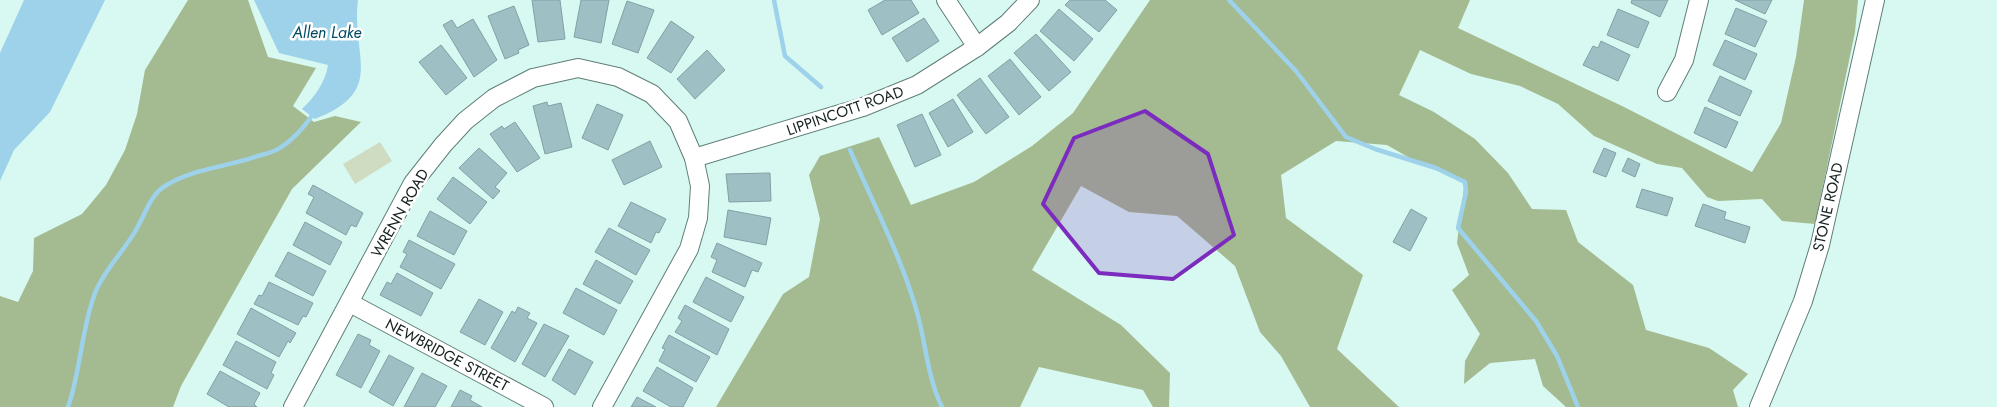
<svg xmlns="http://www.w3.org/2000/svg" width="1997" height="407" viewBox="0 0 1997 407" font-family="Jost,sans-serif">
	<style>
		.green { fill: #cfdcc2 }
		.forest { fill: #a4ba90 }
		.water { fill: #9ed1ea }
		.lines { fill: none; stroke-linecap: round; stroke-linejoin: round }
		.stream { stroke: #9ed1ea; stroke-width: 4.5 }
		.building { fill: #9ebfc3; stroke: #81a1a5 }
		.minor-casing { stroke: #5f7e77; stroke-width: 20 }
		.minor { stroke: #fff; stroke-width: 18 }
		.marked { fill: #7b2cbf; fill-opacity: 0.2; stroke: #7b2cbf; stroke-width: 4; stroke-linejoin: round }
		.labels { text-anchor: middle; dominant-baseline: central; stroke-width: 5; stroke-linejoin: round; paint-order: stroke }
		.street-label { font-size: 15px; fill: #162220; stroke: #fff }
		.water-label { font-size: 16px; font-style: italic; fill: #024a63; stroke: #fff }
	</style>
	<rect width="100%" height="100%" fill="#d8f9f1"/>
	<polygon class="green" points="380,142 392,161 355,184 343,164"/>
	<g class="forest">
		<polygon points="188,0 248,0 268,57 316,68 293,106 314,122 335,116 361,122 292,189 181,386 173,407 0,407 0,296 18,302 33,271 34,238 82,214 106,185 125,150 137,114 145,70"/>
		<polygon points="1150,0 1470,0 1458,28 1622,106 1752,172 1781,123 1796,57 1804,0 1858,0 1855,32 1815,224 1782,221 1762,199 1718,201 1707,197 1682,168 1657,164 1594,136 1558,104 1520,86 1471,74 1420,50 1399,95 1434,112 1475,139 1508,173 1532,209 1566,210 1578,242 1633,285 1646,330 1709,348 1748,374 1733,390 1738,407 1566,407 1543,386 1535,359 1490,363 1464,384 1465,361 1480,334 1452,290 1469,275 1457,243 1465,180 1422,165 1387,145 1336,141 1281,175 1286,218 1363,275 1337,349 1399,407 1310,407 1281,356 1260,332 1235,266 1177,216 1129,212 1081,186 1032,270 1121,325 1170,373 1169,407 1153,407 1143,390 1039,367 1020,407 716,407 783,294 809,277 820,219 809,175 820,156 879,137 911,205 974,182 1032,146 1073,113"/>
	</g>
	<g class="water">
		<polygon points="24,0 105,0 50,112 14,150 0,181 0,53"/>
		<path d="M254 0H358C351 57 387 91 315 119L302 109C314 98 326 81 328 65L279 53Z"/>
	</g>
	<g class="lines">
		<g class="stream">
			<polyline points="774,0 785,56 821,87"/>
			<polyline points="1229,0 1296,71 1346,137 1375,149 1436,168 1465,182 1466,192 1458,228 1536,321 1557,356 1578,407"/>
			<path d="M850 150C873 203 901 256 917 312 926 343 927 377 942 407"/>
			<path d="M68 407C81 370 81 330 95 293 104 270 124 251 136 230 145 215 150 195 165 186 193 168 228 167 258 156 265 154 274 152 280 148 293 140 305 126 314 113"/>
		</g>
	</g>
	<g class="building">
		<polygon points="532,0 560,0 565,39 538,42"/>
		<polygon points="581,0 609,0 601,43 574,37"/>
		<polygon points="885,0 911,0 919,13 882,35 868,10"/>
		<polygon points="1070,0 1105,0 1117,10 1099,32 1065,5"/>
		<polygon points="1632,0 1668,0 1660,17 1631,3"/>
		<polygon points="1735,0 1772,0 1765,14"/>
		<polygon points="627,1 654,10 638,53 612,44"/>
		<polygon points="514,6 529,45 518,50 519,53 505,59 488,16"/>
		<polygon points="1736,8 1767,21 1755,47 1725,34"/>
		<polygon points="1059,9 1093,39 1074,61 1040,31"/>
		<polygon points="1618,9 1649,22 1638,48 1607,35"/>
		<polygon points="924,18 939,41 907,62 892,38"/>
		<polygon points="473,19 497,60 474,77 443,25 452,20 457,28"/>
		<polygon points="671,21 694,37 671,73 647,58"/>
		<polygon points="1036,34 1071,72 1049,91 1014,53"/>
		<polygon points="1725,40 1757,54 1745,80 1713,65"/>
		<polygon points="1601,41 1630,55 1618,81 1583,65 1593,46 1598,48"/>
		<polygon points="441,45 467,78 446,95 419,62"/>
		<polygon points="707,50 725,70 695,99 677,79"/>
		<polygon points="1010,59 1041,97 1019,115 988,76"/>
		<polygon points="1720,76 1752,91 1740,116 1708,101"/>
		<polygon points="980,78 1009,117 986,134 957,95"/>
		<polygon points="953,99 973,132 948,147 929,113"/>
		<polygon points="547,102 548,106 561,103 572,147 545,154 533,106"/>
		<polygon points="597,104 623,115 608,150 582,138"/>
		<polygon points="1705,107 1738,122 1726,148 1694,133"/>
		<polygon points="922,114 941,155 915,167 897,125"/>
		<polygon points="515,122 540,158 517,172 490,134 502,126 504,129"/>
		<polygon points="650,141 662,167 624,185 612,160"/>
		<polygon points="479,148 507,173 495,187 500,191 493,199 459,168"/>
		<polygon points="1604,148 1616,153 1606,177 1593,172"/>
		<polygon points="1628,158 1640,164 1635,177 1622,171"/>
		<polygon points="770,173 771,201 729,202 726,174"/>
		<polygon points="453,177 487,202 470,224 437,199"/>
		<polygon points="313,185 363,213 356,227 351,225 346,235 306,213 314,197 308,194"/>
		<polygon points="1642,189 1673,198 1667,216 1636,207"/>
		<polygon points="631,202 666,219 659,233 656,232 651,243 618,226"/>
		<polygon points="1703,204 1726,212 1724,219 1750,227 1745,243 1695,226"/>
		<polygon points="1411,209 1427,218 1410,251 1393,242"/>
		<polygon points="728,210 771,218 766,245 724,237"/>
		<polygon points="430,211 467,231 454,255 417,236"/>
		<polygon points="305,222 342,242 330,265 293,245"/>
		<polygon points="609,228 650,250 636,275 595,252"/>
		<polygon points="409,240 455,264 441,289 400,267 407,254 403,252"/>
		<polygon points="717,243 762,263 758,272 752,270 745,287 712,272 717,260 711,257"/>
		<polygon points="288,252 326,271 313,296 275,276"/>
		<polygon points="596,260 633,281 620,304 583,284"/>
		<polygon points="397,273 433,293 421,316 380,295 387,282 391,284"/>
		<polygon points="706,277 744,297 731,322 693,302"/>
		<polygon points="269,282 313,303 306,317 303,316 298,325 254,304 259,295 262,296"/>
		<polygon points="576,288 617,310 604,335 563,313"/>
		<polygon points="479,299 503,312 485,345 460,332"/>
		<polygon points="685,305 729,329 717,355 675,332 682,321 678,318"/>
		<polygon points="518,307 530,313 527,318 537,323 515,362 491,348 512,311 515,313"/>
		<polygon points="251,308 296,333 290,343 288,341 279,357 237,334"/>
		<polygon points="544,324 569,336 545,377 522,364"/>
		<polygon points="358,334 371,340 369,345 380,351 361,388 336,375"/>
		<polygon points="669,335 710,357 696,382 659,361 665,349 662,348"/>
		<polygon points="236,341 276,362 271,373 274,375 267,389 223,365"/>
		<polygon points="569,349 593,362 575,395 552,380"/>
		<polygon points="389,355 414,368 393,406 369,392"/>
		<polygon points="657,367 693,388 683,407 671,407 643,391"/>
		<polygon points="220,371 260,393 254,404 257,407 229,407 207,394"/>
		<polygon points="422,373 447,386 435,407 404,407"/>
		<polygon points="460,390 472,396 470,400 482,407 451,407"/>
		<polygon points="637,397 656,407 631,407"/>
	</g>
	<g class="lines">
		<g class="minor-casing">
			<g id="minor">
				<polyline points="946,0 977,47"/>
				<polyline points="1667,92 1684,60 1699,0"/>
				<polyline points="694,158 863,107 917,85 977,47 1008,23 1030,0"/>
				<polyline points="350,303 544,407"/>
				<polyline points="293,407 413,183 443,145 465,121 494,98 533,78 578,68 618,77 652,94 678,121 694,158 700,186 698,218 689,249 602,407"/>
				<polyline points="1759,407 1803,301 1820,245 1875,0"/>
			</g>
		</g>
		<use href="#minor" class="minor"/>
	</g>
	<path class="marked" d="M1145 111 1208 154 1234 235 1173 279 1099 273 1043 204 1074 138Z"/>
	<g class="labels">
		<g class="street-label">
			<text transform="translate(845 111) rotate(-19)">LIPPINCOTT ROAD</text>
			<text transform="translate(1828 207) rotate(-77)">STONE ROAD</text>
			<text transform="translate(400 213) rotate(-60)">WRENN ROAD</text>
			<text transform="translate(447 355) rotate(28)">NEWBRIDGE STREET</text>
		</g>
		<g class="water-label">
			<text x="327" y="32">Allen Lake</text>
		</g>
	</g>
</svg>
